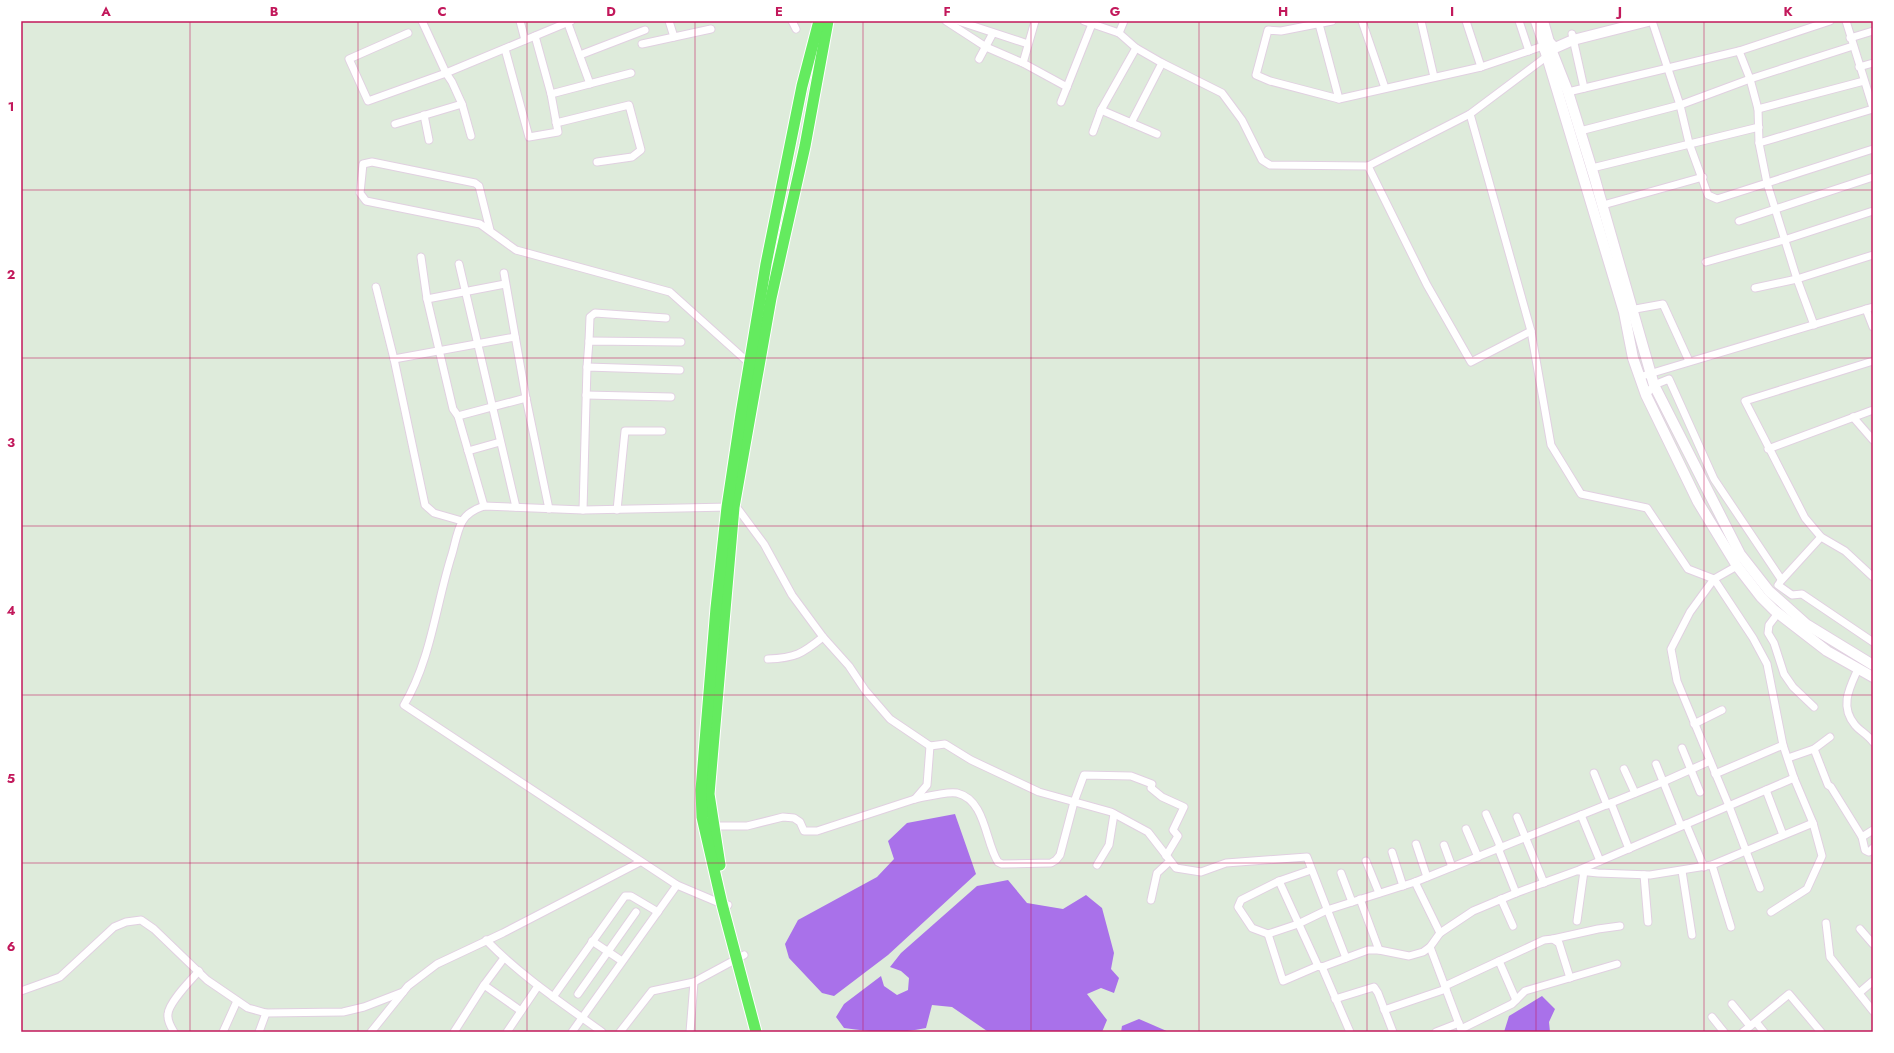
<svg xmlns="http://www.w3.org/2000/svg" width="1894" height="1053" viewBox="0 0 1894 1053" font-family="Jost,sans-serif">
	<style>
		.water { fill: #a971ea }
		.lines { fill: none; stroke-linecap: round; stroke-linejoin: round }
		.street-casing { stroke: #e1d0e1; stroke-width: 9 }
		.secondary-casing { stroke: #e1d0e1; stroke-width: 12 }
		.primary-casing { stroke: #fff; stroke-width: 13 }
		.street { stroke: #fff; stroke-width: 7 }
		.secondary { stroke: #fff; stroke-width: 10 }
		.primary { stroke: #64eb5f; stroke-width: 11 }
		.grid { fill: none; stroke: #c2185b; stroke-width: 1; stroke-opacity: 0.55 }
		.neatline { fill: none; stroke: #c2185b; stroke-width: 1.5 }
		.grid-label { font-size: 13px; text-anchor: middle; font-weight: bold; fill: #c2185b }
	</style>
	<rect width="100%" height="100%" fill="#deebdb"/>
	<g class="water">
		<polygon points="955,814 976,874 888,955 834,996 822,993 789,958 785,944 798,920 877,877 894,859 888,841 907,823"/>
		<path d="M1008 880 1027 903 1063 909 1086 895 1102 908 1114 953 1111 969 1119 978 1114 993 1101 988 1087 994 1107 1020 1102 1032H991L987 1031 952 1007 932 1005 926 1028C898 1034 872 1032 844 1028L836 1017 844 1004 881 976 884 986 897 995 908 990 909 978 901 971 890 967 901 953 977 886Z"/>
		<polygon points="1542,996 1555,1009 1549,1022 1550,1032 1504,1032 1509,1016"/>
		<polygon points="1139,1019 1169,1032 1121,1032 1122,1026"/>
	</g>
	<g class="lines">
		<g class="street-casing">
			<g id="street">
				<polyline points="422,21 446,73 452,82 462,104 471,136"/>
				<polyline points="520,21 525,40"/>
				<polyline points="567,21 590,84"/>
				<polyline points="669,21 674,37"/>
				<polyline points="792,21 796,29"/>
				<polyline points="946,21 986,47 1023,63 1067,87"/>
				<polyline points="958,21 1028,44"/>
				<polyline points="1084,21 1119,33 1136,48 1162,63 1131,123"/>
				<polyline points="1332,21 1281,31 1268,30 1256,75 1270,81 1339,99 1481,67 1543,46"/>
				<polyline points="1362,21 1385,88"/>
				<polyline points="1421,21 1434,77"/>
				<polyline points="1466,21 1481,67"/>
				<polyline points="1519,21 1529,51"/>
				<polyline points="1652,21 1680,105 1689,143 1708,195 1717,199 1873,149"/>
				<polyline points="1846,21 1873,108"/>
				<polyline points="1319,24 1339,99"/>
				<polyline points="408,33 349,59 368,101 446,73 571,21"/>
				<polyline points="1119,33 1124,21"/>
				<polyline points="1572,34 1584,88"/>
				<polyline points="1850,38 1873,31"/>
				<polyline points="642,44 711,29"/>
				<polyline points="505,49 529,137 558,132 551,94 535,36"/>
				<polyline points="1739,51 1750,79 1758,109 1759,143 1767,183 1797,279 1814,325"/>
				<polyline points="580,55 645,30"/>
				<polyline points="979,59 993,33"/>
				<polyline points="1023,63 1035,21"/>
				<polyline points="1162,63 1222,93 1242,120 1262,160 1270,165 1368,166 1470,114 1546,57"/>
				<polyline points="1859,67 1873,63"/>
				<polyline points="1568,92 1739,51 1830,21"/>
				<polyline points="551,94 631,73"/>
				<polyline points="1061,102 1092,24"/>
				<polyline points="1758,109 1864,81"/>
				<polyline points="1101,110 1157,134"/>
				<polyline points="1470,114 1531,331 1551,445 1581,494 1647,508 1688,569 1714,579 1753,638 1767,664 1783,745 1794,778 1813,823 1822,856 1807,889 1771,912"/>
				<polyline points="424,115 429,140"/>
				<polyline points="556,123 629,105 641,150 632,157 597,162"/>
				<polyline points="395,124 462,104"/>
				<polyline points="1580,131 1680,105 1750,79 1853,46"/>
				<polyline points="1093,132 1101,110 1136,48"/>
				<polyline points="1759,143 1873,109"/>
				<polyline points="1368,166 1427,285 1471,362 1531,331"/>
				<polyline points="1592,168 1759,127"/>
				<polyline points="1603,205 1703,177"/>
				<polyline points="1739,221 1873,177"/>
				<polyline points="490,230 479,186 475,183 372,162 363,164 360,193 366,201 480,224 516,250 670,292 749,363"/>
				<polyline points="421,257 427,299 453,409 458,416 484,506"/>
				<polyline points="1706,262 1784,240 1873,211"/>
				<polyline points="459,264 516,507"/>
				<polyline points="504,273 526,398 549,509"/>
				<polyline points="376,287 394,359 425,505 434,513 462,521"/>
				<polyline points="1755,288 1797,279 1873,255"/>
				<polyline points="427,299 505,284"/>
				<polyline points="1866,309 1873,327"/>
				<polyline points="1630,310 1663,304 1689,361"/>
				<polyline points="589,341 590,317 595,313 666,318"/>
				<polyline points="394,359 515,337"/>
				<polyline points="1873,361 1745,401 1805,518 1821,537 1845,551 1873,577"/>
				<polyline points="587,367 589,341 681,342"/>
				<polyline points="1639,377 1873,307"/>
				<polyline points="586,395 671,397"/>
				<polyline points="1646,395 1654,385 1669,379 1714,479 1781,579"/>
				<polyline points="458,416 526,398"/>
				<polyline points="1853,417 1873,440"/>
				<polyline points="1768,449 1873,410"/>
				<polyline points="468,451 500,442"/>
				<polyline points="735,505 764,544 792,595 823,637 849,666 865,690 890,719 930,746 945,744 971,760 1039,792 1111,812 1148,832 1176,868 1201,872 1226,863 1307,857 1346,958"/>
				<polyline points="583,510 587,367 680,370"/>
				<polyline points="617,510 625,431 662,431"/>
				<polyline points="1737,566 1714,579 1690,612 1671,649 1677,681 1729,806 1760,888"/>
				<polyline points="1780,582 1821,537"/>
				<polyline points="1778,585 1792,595 1802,594 1873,642"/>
				<polyline points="1778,613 1769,625 1768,633 1774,643 1784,674 1793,687 1814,707"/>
				<path d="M768 659C795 658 802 654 823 637"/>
				<path d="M1858 669C1850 687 1839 706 1855 725 1860 731 1868 735 1873 742"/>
				<polyline points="1694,724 1722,710"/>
				<polyline points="1682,748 1700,792"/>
				<polyline points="1814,749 1828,785 1831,787 1862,837 1873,830"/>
				<polyline points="1788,758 1814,749 1830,737"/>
				<polyline points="1656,764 1681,826"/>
				<polyline points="1624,769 1635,793"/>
				<polyline points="1594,773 1607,805"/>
				<polyline points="1715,774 1783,745"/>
				<polyline points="1766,790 1783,835"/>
				<path d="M915 799C925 797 947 791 957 793 986 800 985 842 998 862L1002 864 1051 863 1056 860 1060 855 1074 802 1084 775 1131 776 1152 784 1151 788 1162 797 1184 807 1173 830 1178 836 1166 856"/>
				<polyline points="1611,803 1629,849"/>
				<polyline points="1486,814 1501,848"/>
				<polyline points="1581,815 1600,861"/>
				<polyline points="1517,817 1544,883"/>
				<polyline points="1686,824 1704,867"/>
				<polyline points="714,826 747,826 783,817 794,818 800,822 804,831 817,831 915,799 927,785 930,746"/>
				<polyline points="1466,829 1478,857"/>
				<polyline points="1862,837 1865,850 1869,852 1873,848"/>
				<polyline points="1416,844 1427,877"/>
				<polyline points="1444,845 1452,867"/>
				<polyline points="1498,848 1516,893"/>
				<polyline points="1392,852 1403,886"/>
				<polyline points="1366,861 1379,893"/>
				<polyline points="1097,865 1109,845 1114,814"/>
				<polyline points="1712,865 1731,927"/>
				<polyline points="1311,870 1279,881 1241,900 1238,907 1252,928 1268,934 1298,924 1327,910 1415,882 1663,782 1710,761"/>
				<polyline points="1579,871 1598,873 1650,875 1712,865 1813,823"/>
				<polyline points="1682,871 1692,935"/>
				<polyline points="1341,873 1352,902"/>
				<polyline points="1644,875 1648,922"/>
				<polyline points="1279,881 1318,966"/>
				<polyline points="1415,882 1440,933"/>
				<polyline points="1360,899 1379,950"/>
				<polyline points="1501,899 1513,926"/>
				<polyline points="1151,900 1157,873 1170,861"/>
				<path d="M728 905 722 904 677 885 404 705C431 660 436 604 452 554 455 544 457 531 462 522 466 514 475 509 484 506L583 510 730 507"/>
				<polyline points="1577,921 1584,871"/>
				<polyline points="1826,923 1830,957 1873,1011"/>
				<polyline points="1860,929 1873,944"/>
				<polyline points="1268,934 1283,981 1318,966 1322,967 1368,950 1379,950 1409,956 1423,952 1430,947 1440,933 1473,911 1516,893 1579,870 1794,778"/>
				<polyline points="1553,939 1598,929 1620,926"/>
				<path d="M486 940C521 976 562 1003 602 1032"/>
				<polyline points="592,941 622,961"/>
				<polyline points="1430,947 1462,1032"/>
				<polyline points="1499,961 1516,1000"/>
				<polyline points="1322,967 1350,1032"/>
				<polyline points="484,985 521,1011"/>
				<polyline points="1445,986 1544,940 1553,939 1559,943 1570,978"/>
				<polyline points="21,991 60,977 114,927 126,922 141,920 154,929 207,980 248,1008 266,1013 343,1012 364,1007 403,992"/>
				<polyline points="1859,993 1873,981"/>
				<polyline points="578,994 636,912"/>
				<polyline points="553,997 625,896 631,896 658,912"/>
				<polyline points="1335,999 1374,987 1378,993 1393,1032"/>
				<polyline points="1732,1004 1750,1026"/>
				<polyline points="1384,1010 1446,989"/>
				<polyline points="1712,1017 1724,1032"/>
				<polyline points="1756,1022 1764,1032"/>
				<polyline points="1461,1029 1512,1004 1525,991 1617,964"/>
				<path d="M174 1032C171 1027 167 1021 168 1014 169 1002 190 981 199 971"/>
				<polyline points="223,1032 237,1001"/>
				<polyline points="259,1032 266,1013"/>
				<polyline points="371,1032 408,986 437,964 503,933 640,862"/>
				<polyline points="454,1032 484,985 504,958"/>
				<polyline points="507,1032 538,986"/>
				<polyline points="572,1032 677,885"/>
				<polyline points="620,1032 652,991 694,982 744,955"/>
				<polyline points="690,1032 694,982"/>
				<polyline points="1436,1032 1459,1023"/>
				<polyline points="1743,1032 1789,994 1821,1032"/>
			</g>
		</g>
		<g class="secondary-casing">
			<g id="secondary">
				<polyline points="1536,21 1544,44"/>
				<polyline points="1543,21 1549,42"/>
				<polyline points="1552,48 1552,45 1549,42 1545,43 1543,46 1545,50 1548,51 1573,40 1648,21"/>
				<polyline points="1551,49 1568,92 1594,176 1654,385 1740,554 1769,591 1806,624 1873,665"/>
				<polyline points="1545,50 1624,312 1633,358 1646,395 1698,502 1737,566 1761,597 1774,610 1827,651 1873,677"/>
			</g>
		</g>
		<g class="primary-casing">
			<g id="primary">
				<polyline points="720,865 709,794 734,507 771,298 805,146 828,21"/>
				<polyline points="756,1032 722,904 702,817 701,790 716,608 727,507 741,414 766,264 802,86 819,21"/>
			</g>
		</g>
		<use href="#street" class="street"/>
		<use href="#secondary" class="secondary"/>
		<use href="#primary" class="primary"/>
	</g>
	<path class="grid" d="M190 21V1032M358 21V1032M527 21V1032M695 21V1032M863 21V1032M1031 21V1032M1199 21V1032M1367 21V1032M1536 21V1032M1704 21V1032M21 190H1873M21 358H1873M21 526H1873M21 695H1873M21 863H1873"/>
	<rect width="1894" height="1053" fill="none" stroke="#ffffff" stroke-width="44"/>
	<rect x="22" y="22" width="1850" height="1009" class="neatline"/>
	<g class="grid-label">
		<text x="106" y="16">A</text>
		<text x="274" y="16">B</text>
		<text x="442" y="16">C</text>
		<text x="611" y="16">D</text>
		<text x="779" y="16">E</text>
		<text x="947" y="16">F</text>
		<text x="1115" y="16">G</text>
		<text x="1283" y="16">H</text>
		<text x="1452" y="16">I</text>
		<text x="1620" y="16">J</text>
		<text x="1788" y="16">K</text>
		<text x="11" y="111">1</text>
		<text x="11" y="279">2</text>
		<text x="11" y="447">3</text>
		<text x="11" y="615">4</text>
		<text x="11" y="783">5</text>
		<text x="11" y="951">6</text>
	</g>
</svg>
